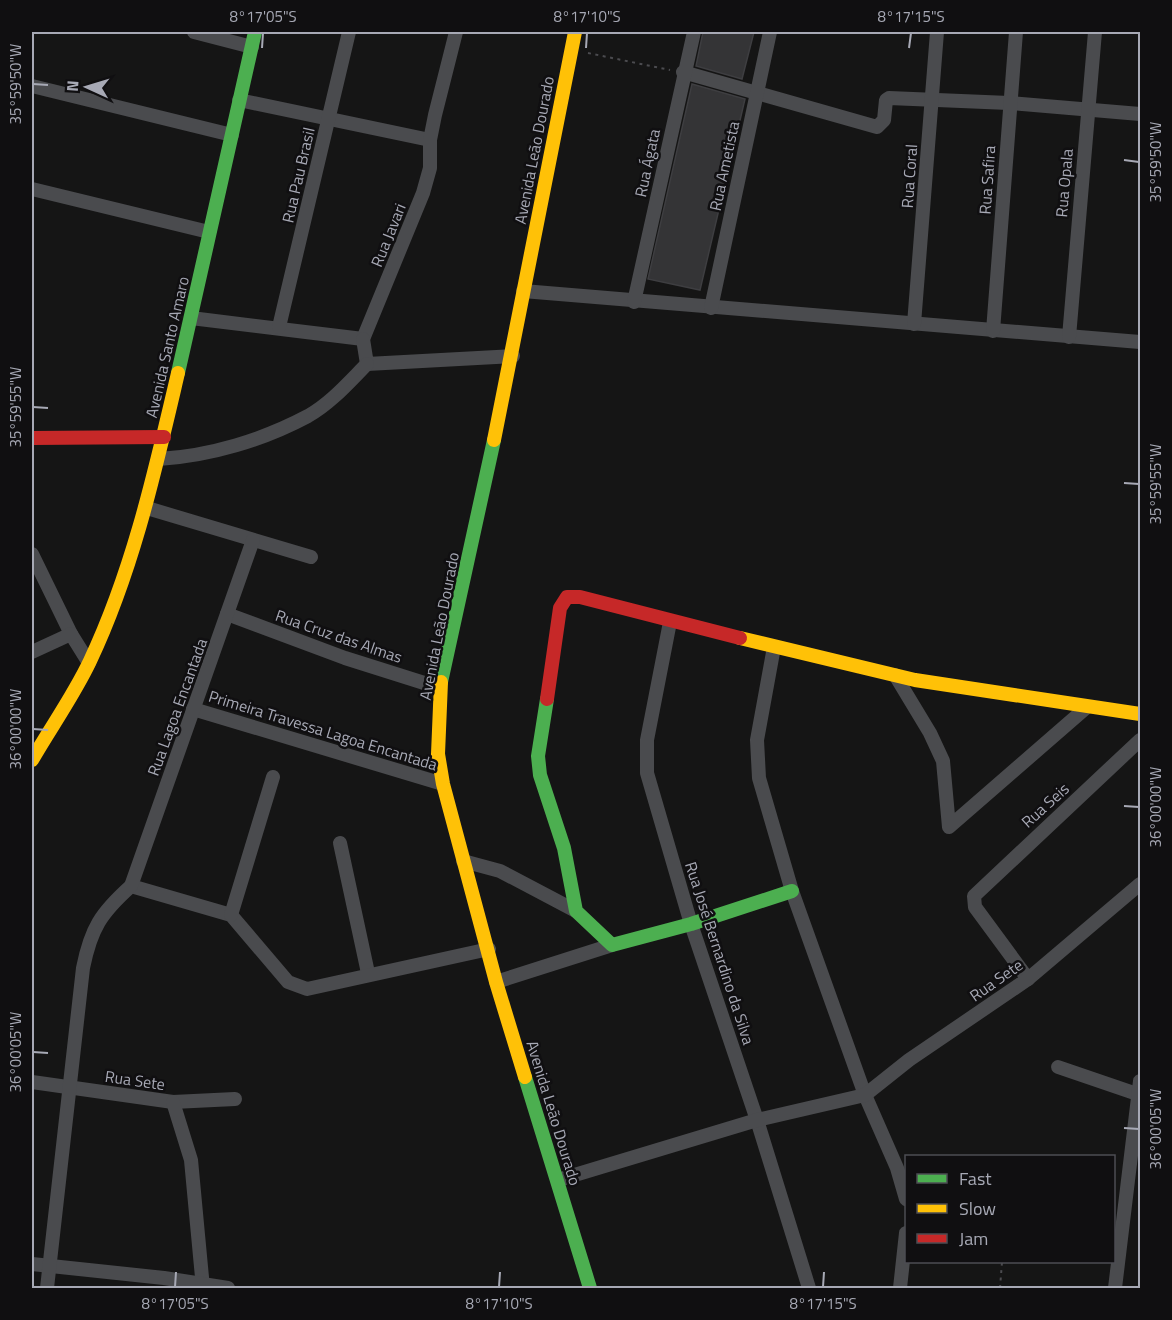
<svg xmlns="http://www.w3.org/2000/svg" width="1172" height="1320" viewBox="0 0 1172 1320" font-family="'Titillium Web',sans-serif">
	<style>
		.building { fill: #343436; stroke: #3e3e41; stroke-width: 1.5 }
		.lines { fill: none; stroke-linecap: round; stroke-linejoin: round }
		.path { stroke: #4b4b4f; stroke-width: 2; stroke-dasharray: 3 4.5; stroke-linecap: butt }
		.street { stroke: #4a4b4e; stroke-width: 14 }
		.fast { stroke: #4caf50; stroke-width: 14 }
		.slow { stroke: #ffc107; stroke-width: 14 }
		.jam { stroke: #c62828; stroke-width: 14 }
		.ticks { fill: none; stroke: #a7a9b5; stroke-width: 2 }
		.labels { text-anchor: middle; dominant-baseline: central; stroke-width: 5; stroke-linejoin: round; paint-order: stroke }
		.street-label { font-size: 16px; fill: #a7a9b5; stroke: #100f11 }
		.neatline { fill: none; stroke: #a7a9b5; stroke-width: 2 }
		.ticks-label { font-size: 15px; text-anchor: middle; fill: #a7a9b5 }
	</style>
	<rect width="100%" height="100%" fill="#151515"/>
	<g class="building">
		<polygon points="703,32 754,32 742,79 696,66"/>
		<polygon points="692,84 745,99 700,290 648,279"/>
	</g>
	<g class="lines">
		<g class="path">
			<polyline points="588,53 670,70"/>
			<polyline points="1000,1288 1002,1262"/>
		</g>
		<g class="street">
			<polyline points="194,32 252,47"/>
			<polyline points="683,72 877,127 884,120 886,100 889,98 1009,103 1140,114"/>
			<polyline points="32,86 232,135"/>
			<polyline points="239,100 430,140"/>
			<polyline points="32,189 209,232"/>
			<polyline points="523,291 1140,342"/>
			<polyline points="634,302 694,32"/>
			<polyline points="711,308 770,32"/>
			<polyline points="191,318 363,339"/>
			<polyline points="914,324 937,32"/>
			<polyline points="279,327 349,32"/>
			<polyline points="993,331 1016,32"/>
			<polyline points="1069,337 1095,32"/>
			<polyline points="363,339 423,193 430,168 430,140 435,115 456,32"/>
			<polyline points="363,339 367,364 513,356"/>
			<path d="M159 459C210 456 263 440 308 416 331 403 349 382 367 364"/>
			<polyline points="147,508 311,557"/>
			<polyline points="32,554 71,634"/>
			<polyline points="227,614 345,658 440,688"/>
			<polyline points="670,622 647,740 647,773 691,924 757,1120 809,1288"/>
			<polyline points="774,647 757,740 759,778 792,891 865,1095 897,1168 906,1199"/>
			<polyline points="32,652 71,634 89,663"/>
			<polyline points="895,675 930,733 943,761 949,827 1087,707"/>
			<polyline points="193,709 443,784"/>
			<polyline points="340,843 368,973"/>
			<polyline points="463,861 500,871 576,911"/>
			<polyline points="131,886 231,915 288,982 307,989 489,949"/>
			<polyline points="231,915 273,777"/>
			<polyline points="1028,979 975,907 974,896 1140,740"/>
			<polyline points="496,982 612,945"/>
			<polyline points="1058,1067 1140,1095"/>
			<polyline points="32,1082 173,1102 235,1099"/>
			<polyline points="173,1102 191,1160 203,1288"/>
			<polyline points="558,1180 757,1120 865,1095 909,1060 1028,979 1140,884"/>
			<polyline points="32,1264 164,1278 228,1288"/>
			<path d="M47 1288 83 968C91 928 101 913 131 886L253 540"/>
			<polyline points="900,1288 906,1233"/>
			<polyline points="1115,1288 1140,1081"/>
		</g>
		<g class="fast">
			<polyline points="178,373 255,32"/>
			<polyline points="441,682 494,440"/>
			<polyline points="547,699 538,756 540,775 564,848 576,911 612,945 691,924 792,891"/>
			<polyline points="525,1077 590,1288"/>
		</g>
		<g class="slow">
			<polyline points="494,440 575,32"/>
			<polyline points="740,638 915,680 1140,714"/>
			<polyline points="441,682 438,754 443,784 496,982 525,1077"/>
			<path d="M32 760C51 727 74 695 90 661 133 570 155 471 178 373"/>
		</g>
		<g class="jam">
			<polyline points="32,438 164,437"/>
			<polyline points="547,699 560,608 567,597 580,597 740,638"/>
		</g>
	</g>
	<path class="ticks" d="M262 48 263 33M586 48 587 33M909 48 911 33M33 84 48 85M1124 160 1139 162M33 407 48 408M1124 483 1139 484M33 729 48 730M1124 806 1139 807M33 1052 48 1053M1124 1128 1139 1129M175 1287 176 1272M499 1287 500 1272M823 1287 824 1272"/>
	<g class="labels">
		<g class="street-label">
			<text transform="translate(534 150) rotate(-79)">Avenida Leão Dourado</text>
			<text transform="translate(647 163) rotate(-78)">Rua Ágata</text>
			<text transform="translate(724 166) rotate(-78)">Rua Ametista</text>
			<text transform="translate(298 175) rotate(-77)">Rua Pau Brasil</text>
			<text transform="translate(909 176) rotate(-86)">Rua Coral</text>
			<text transform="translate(987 180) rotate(-86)">Rua Safira</text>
			<text transform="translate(1064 183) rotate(-85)">Rua Opala</text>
			<text transform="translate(388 235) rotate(-68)">Rua Javari</text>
			<text transform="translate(167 347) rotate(-77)">Avenida Santo Amaro</text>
			<text transform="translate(439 626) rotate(-79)">Avenida Leão Dourado</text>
			<text transform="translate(339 636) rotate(19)">Rua Cruz das Almas</text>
			<text transform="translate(177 707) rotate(-70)">Rua Lagoa Encantada</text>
			<text transform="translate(323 730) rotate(17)">Primeira Travessa Lagoa Encantada</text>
			<text transform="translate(1045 805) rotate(-42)">Rua Seis</text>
			<text transform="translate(720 953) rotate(72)">Rua José Bernardino da Silva</text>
			<text transform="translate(996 980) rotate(-35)">Rua Sete</text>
			<text transform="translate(135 1080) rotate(8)">Rua Sete</text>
			<text transform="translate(554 1113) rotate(73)">Avenida Leão Dourado</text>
		</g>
	</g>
	<rect width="1172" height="1320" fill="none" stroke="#100f11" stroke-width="66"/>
	<rect x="905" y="1155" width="210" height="108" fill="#100f11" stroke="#4c4d53" stroke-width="1.5"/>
	<rect x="917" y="1174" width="30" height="9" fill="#4caf50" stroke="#4c4d53" stroke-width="1.5"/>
	<text x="959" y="1185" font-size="18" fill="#a7a9b5">Fast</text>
	<rect x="917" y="1204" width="30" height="9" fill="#ffc107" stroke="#4c4d53" stroke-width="1.5"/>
	<text x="959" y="1215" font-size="18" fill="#a7a9b5">Slow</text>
	<rect x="917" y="1234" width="30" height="9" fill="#c62828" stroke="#4c4d53" stroke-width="1.5"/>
	<text x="959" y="1245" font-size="18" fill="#a7a9b5">Jam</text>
	<g transform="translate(87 87) rotate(274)" stroke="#100f11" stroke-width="4.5" paint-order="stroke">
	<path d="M0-4.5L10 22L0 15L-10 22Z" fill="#a7a9b5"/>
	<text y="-9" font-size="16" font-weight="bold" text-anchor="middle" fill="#a7a9b5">N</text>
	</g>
	<rect x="33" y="33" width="1106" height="1254" class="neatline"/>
	<g class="ticks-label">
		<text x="263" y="22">8°17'05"S</text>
		<text x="587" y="22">8°17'10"S</text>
		<text x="911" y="22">8°17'15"S</text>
		<text transform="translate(16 84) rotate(-90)" y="5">35°59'50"W</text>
		<text transform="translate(1156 162) rotate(-90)" y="5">35°59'50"W</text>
		<text transform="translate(16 407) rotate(-90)" y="5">35°59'55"W</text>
		<text transform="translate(1156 484) rotate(-90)" y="5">35°59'55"W</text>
		<text transform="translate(16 729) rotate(-90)" y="5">36°00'00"W</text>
		<text transform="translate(1156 807) rotate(-90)" y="5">36°00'00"W</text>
		<text transform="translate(16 1052) rotate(-90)" y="5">36°00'05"W</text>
		<text transform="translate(1156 1129) rotate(-90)" y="5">36°00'05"W</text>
		<text x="175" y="1309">8°17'05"S</text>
		<text x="499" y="1309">8°17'10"S</text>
		<text x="823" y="1309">8°17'15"S</text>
	</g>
</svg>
